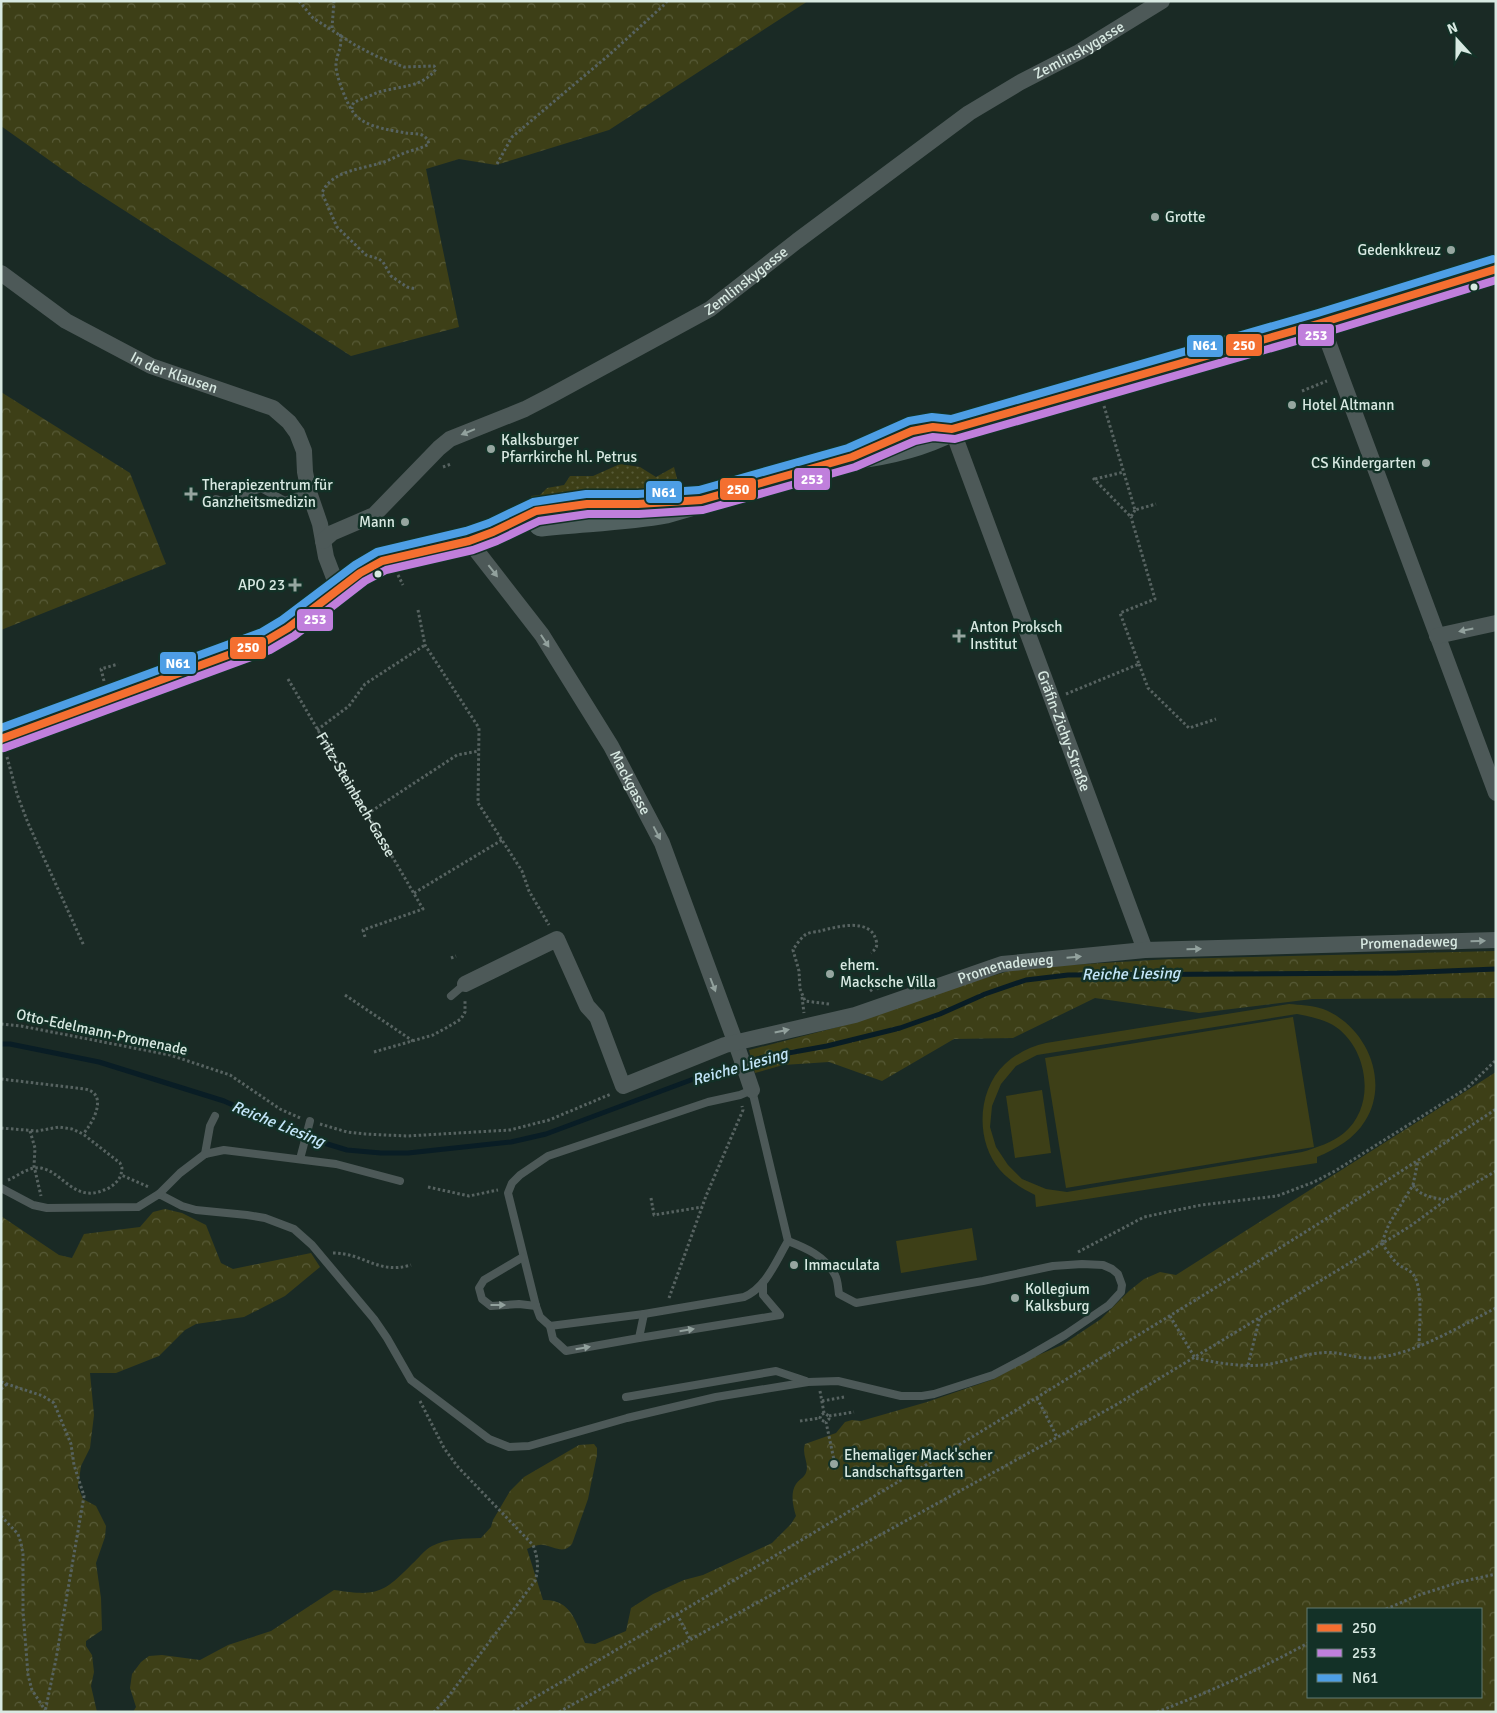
<svg xmlns="http://www.w3.org/2000/svg" width="1497" height="1713" viewBox="0 0 1497 1713" font-family="Signika,sans-serif">
	<style>
		.grass { fill: url(#grass-dots) }
		.forest { fill: url(#forest-crowns); fill-rule: evenodd }
		.pitch { fill: #3d3f17; fill-rule: evenodd }
		.lines { fill: none; stroke-linecap: round; stroke-linejoin: round }
		.stream { stroke: #091d25; stroke-width: 5 }
		.path { stroke: #576361; stroke-width: 3; stroke-dasharray: 2.5 2.5; stroke-linecap: butt }
		.lane { stroke: #4d5958; stroke-width: 8 }
		.street { stroke: #4d5958; stroke-width: 16 }
		.primary { stroke: #516160; stroke-width: 25 }
		.bus-1-casing { stroke: #133127; stroke-width: 11 }
		.bus-2-casing { stroke: #133127; stroke-width: 11 }
		.bus-3-casing { stroke: #133127; stroke-width: 11 }
		.bus-1 { stroke: #f46f30; stroke-width: 8 }
		.bus-2 { stroke: #c07fdc; stroke-width: 8 }
		.bus-3 { stroke: #4d9ee5; stroke-width: 8 }
		.oneway { fill: #92a19d }
		.poi-dot { fill: #96a6a0; stroke: #133127; stroke-width: 2 }
		.bus-dot { fill: #d8e9e2; stroke: #133127; stroke-width: 2 }
		.labels { text-anchor: middle; dominant-baseline: central; stroke-width: 5; stroke-linejoin: round; paint-order: stroke }
		.street-label { font-size: 15px; fill: #d8e9e2; stroke: #133127 }
		.poi-label { font-size: 15px; fill: #d8e9e2; stroke: #133127; text-anchor: start }
		.water-label { font-size: 16px; font-style: italic; fill: #c3e6f9; stroke: #133127 }
		.line-badge { stroke: #133127; stroke-width: 2 }
		.badge-label { font-size: 14px; text-anchor: middle; font-weight: bold; fill: #fff }
	</style>
	<defs>
		<pattern id="grass-dots" width="8" height="8" patternUnits="userSpaceOnUse" patternTransform="scale(1.25)"><rect width="8" height="8" fill="#3d3f17"/><path d="M2 2h.1M6 6h.1" fill="none" stroke="#585b38" stroke-width="1.8" stroke-linecap="round"/></pattern>
		<pattern id="forest-crowns" width="20" height="18" patternUnits="userSpaceOnUse" patternTransform="scale(1.25)"><rect width="20" height="18" fill="#3d3f17"/><path d="M2 6a3 3 0 1 1 6 0M12 15a3 3 0 1 1 6 0" fill="none" stroke="#585b38"/></pattern>
	</defs>
	<rect width="100%" height="100%" fill="#1a2a25"/>
	<polygon class="grass" points="620,464 640,467 656,477 674,467 679,486 642,493 557,498 534,504 531,496 540,495 547,488 564,485 570,476 593,476"/>
	<g class="forest">
		<polygon points="1,1 808,1 609,130 496,165 459,159 426,169 459,327 351,356 80,182 1,126"/>
		<polygon points="1,392 130,473 166,564 1,630"/>
		<polygon points="1496,951 1496,998 1312,999 1199,1013 1095,998 1013,1038 954,1039 882,1081 829,1062 783,1065 755,1073 749,1050 857,1022 955,987 1019,968 1170,959"/>
		<path d="M1496 1072V1712H133L136 1707 130 1688 132 1674 141 1662 149 1656 162 1655 200 1660 228 1645 271 1631 334 1590C375 1596 382 1595 412 1564 418 1559 425 1549 432 1546 447 1538 465 1539 481 1538L491 1527 493 1520 510 1491 524 1477 579 1445 594 1444 597 1448V1455L588 1499 572 1544C563 1555 554 1546 543 1545 538 1544 532 1547 527 1549L543 1600C571 1599 576 1622 585 1643L595 1644 626 1631 631 1608 653 1594 684 1580 703 1575 772 1543 791 1524 796 1516C793 1507 790 1493 796 1484 801 1477 806 1478 807 1468 807 1460 802 1453 805 1444L836 1433 845 1422 852 1420 861 1421 927 1402 994 1379 1029 1359 1062 1345 1101 1319 1129 1291 1144 1279 1160 1272 1176 1275ZM1308 1609H1481V1697H1308Z"/>
		<polygon points="165,1209 182,1213 206,1225 221,1263 233,1269 311,1253 320,1267 285,1296 244,1317 196,1324 185,1330 159,1356 116,1373 90,1373 94,1415 90,1448 81,1466 78,1487 83,1499 96,1506 106,1526 105,1537 96,1563 101,1598 102,1630 86,1641 86,1646 92,1655 94,1672 91,1686 97,1712 1,1712 1,1216 59,1255 72,1258 84,1234 140,1227 153,1212"/>
	</g>
	<g class="pitch">
		<path d="M1289 1004C1300 1005 1312 1005 1323 1009 1365 1025 1391 1080 1365 1121 1354 1139 1336 1149 1317 1157V1163L1036 1207 1035 1195C1021 1188 1010 1181 1000 1170 975 1141 977 1090 1005 1064 1017 1053 1031 1046 1046 1043ZM1297 1014C1312 1017 1328 1020 1340 1030 1369 1055 1375 1107 1344 1133 1333 1142 1316 1148 1302 1152L1067 1192 1046 1189 1022 1179 1008 1165 996 1147 990 1127 992 1106 1001 1084 1016 1066 1037 1055Z"/>
		<polygon points="1293,1017 1314,1147 1066,1188 1045,1058"/>
		<polygon points="1042,1090 1051,1153 1015,1158 1006,1096"/>
		<polygon points="972,1228 977,1260 901,1273 896,1241"/>
	</g>
	<g class="lines">
		<polyline class="stream" points="1,1044 10,1044 99,1062 224,1101 301,1136 347,1150 381,1153 408,1153 511,1142 546,1134 707,1074 761,1058 827,1046 900,1028 940,1014 985,994 1026,980 1068,975 1397,973 1496,969"/>
		<g class="path">
			<path d="M299 1 313 18 355 45 376 56 404 67 434 66 436 69C422 88 399 86 379 92 371 95 363 99 354 102L352 106V109"/>
			<polyline points="332,28 334,1"/>
			<path d="M340 34C343 47 337 52 336 64 335 74 347 104 353 112 363 127 390 130 406 133 411 134 417 133 422 135 426 137 428 140 429 144 422 148 417 149 410 151 400 154 391 160 381 163 361 169 331 171 322 193L337 227 366 255 379 259 383 262 391 276 407 287 416 289"/>
			<polyline points="497,164 512,137 609,55 665,4 667,1"/>
			<polyline points="1302,391 1327,381"/>
			<polyline points="1104,406 1135,510 1156,504"/>
			<polyline points="443,467 451,464"/>
			<polyline points="1093,478 1131,517 1135,510"/>
			<polyline points="1095,479 1124,472"/>
			<polyline points="398,575 403,585"/>
			<polyline points="418,610 425,645 479,728 478,803 522,871 529,891 549,925"/>
			<polyline points="1139,664 1148,688 1189,728 1216,719"/>
			<path id="s1" d="M288 679 423 909 363 930 365 937"/>
			<polyline points="104,681 101,669 118,664"/>
			<polyline points="1066,694 1139,664 1120,613 1155,599 1131,517"/>
			<polyline points="317,730 349,706 365,684 425,645"/>
			<polyline points="7,757 17,794 28,823 84,946"/>
			<polyline points="367,814 457,755 479,751"/>
			<polyline points="414,893 502,840"/>
			<polyline points="451,958 456,956"/>
			<polyline points="870,991 877,986 879,991"/>
			<polyline points="345,995 413,1041"/>
			<polyline points="802,997 804,1013"/>
			<path d="M829 1004 805 1001 800 989 799 971 793 950C796 945 800 939 805 935 809 932 816 932 820 931 836 927 870 917 876 940 878 946 876 949 871 953"/>
			<polyline points="1,1024 21,1026 170,1055 230,1075 280,1109 300,1118"/>
			<polyline points="374,1052 433,1035 446,1028 461,1019 465,1012 465,999"/>
			<path d="M1 1079 85 1089C109 1094 93 1123 83 1134"/>
			<polyline points="320,1124 347,1132 365,1134 407,1136 510,1130 549,1120 611,1094"/>
			<polyline points="1,1128 37,1131 59,1127 72,1129 83,1134 120,1163 122,1168 121,1175 149,1187"/>
			<polyline points="30,1131 35,1148 34,1166 41,1196"/>
			<path d="M8 1180C18 1176 29 1166 41 1168 63 1172 74 1203 104 1190 111 1188 118 1182 121 1175"/>
			<path d="M1413 1185C1421 1197 1432 1197 1445 1200"/>
			<polyline points="428,1187 469,1196 498,1190"/>
			<polyline points="651,1198 654,1215 702,1207"/>
			<polyline points="1382,1242 1389,1224 1413,1185 1418,1161"/>
			<path d="M1382 1243C1387 1251 1392 1259 1399 1265 1403 1268 1408 1269 1412 1273 1424 1285 1419 1329 1419 1346"/>
			<polyline points="1078,1252 1144,1217 1201,1205 1277,1196 1314,1182 1335,1171 1467,1088 1496,1060"/>
			<path d="M333 1253C364 1253 378 1275 411 1265"/>
			<polyline points="669,1298 706,1196 743,1110 742,1106"/>
			<path d="M1170 1316 1195 1358C1217 1363 1240 1367 1263 1365 1282 1363 1300 1355 1319 1353 1338 1350 1354 1359 1372 1358 1412 1356 1460 1326 1496 1308"/>
			<polyline points="1248,1365 1260,1317"/>
			<polyline points="1,1382 43,1396 54,1403 71,1444 74,1465 84,1496 56,1659 45,1712"/>
			<polyline points="1,1389 7,1384"/>
			<polyline points="820,1391 824,1413 829,1416 829,1419 826,1422 834,1460"/>
			<polyline points="1037,1398 1057,1437"/>
			<path d="M420 1401 444 1448 457 1466 533 1545C538 1558 539 1568 535 1581L448 1697 434 1712"/>
			<polyline points="822,1401 844,1397"/>
			<polyline points="824,1413 821,1415 820,1418 821,1420 826,1422"/>
			<polyline points="829,1416 854,1412"/>
			<polyline points="800,1421 820,1418"/>
			<polyline points="1,1516 18,1534 21,1543 23,1554 23,1611 28,1675 32,1690 45,1710"/>
			<polyline points="1386,1609 1419,1595 1460,1582 1496,1574"/>
			<polyline points="677,1614 690,1639"/>
			<path d="M513 1712 534 1698C733 1582 931 1463 1127 1342 1251 1266 1375 1190 1496 1109"/>
			<polyline points="559,1712 1114,1406 1409,1227 1446,1200 1496,1171"/>
			<path d="M1157 1712C1209 1692 1259 1670 1308 1643"/>
		</g>
		<g class="lane">
			<polyline points="216,499 226,502 261,488 285,501 309,492"/>
			<polyline points="451,996 465,984"/>
			<path d="M752 1090 788 1241C776 1261 766 1288 744 1297L644 1314 550 1326 540 1317 536 1306 508 1193 512 1183 520 1175 548 1156 708 1102 740 1095Z"/>
			<polyline points="205,1154 210,1126 215,1116"/>
			<polyline points="300,1159 310,1121"/>
			<path d="M1 1188 33 1205 47 1208 138 1207 159 1194 182 1206 196 1210 247 1215 265 1218 294 1229 312 1245 374 1319 387 1338 411 1380 489 1439 509 1447 529 1446 627 1418 716 1397 808 1382 838 1381 901 1396H922L934 1394 993 1375 1027 1357 1065 1335 1109 1305 1121 1292 1122 1285 1118 1274 1112 1269 1103 1265 1082 1264 1053 1266 983 1281 856 1303 839 1294C838 1288 838 1280 835 1275 825 1256 806 1248 788 1241"/>
			<polyline points="159,1194 180,1173 205,1154 224,1150 336,1164 400,1181"/>
			<polyline points="523,1257 484,1280 479,1288 482,1299 491,1306 519,1304 536,1306"/>
			<polyline points="550,1326 553,1339 566,1351 639,1338 644,1314"/>
			<polyline points="639,1338 780,1315 763,1295 763,1283"/>
			<polyline points="626,1397 776,1371 806,1381"/>
		</g>
		<g class="street">
			<path id="s2" d="M1 273 66 321 151 366 273 408 289 422 297 433 304 451 305 472 309 492 320 524 326 557 339 591"/>
			<polyline points="1321,323 1496,793"/>
			<path id="s3" d="M952 429 1145 950"/>
			<path id="s4" d="M323 541 332 533 374 515 439 448 450 439 525 409 552 395 710 309 797 241 969 113 1019 83 1079 52 1162 1"/>
			<path id="s5" d="M469 541 542 635 611 746 662 843 739 1052 752 1090"/>
			<polyline points="1437,636 1496,623"/>
			<path id="s6" d="M465 984 557 939 587 1006 597 1017 623 1086 725 1045 855 1015 1002 964 1145 950 1496 940"/>
		</g>
		<g class="primary">
			<path d="M541 524C582 519 624 519 666 511L852 457C887 453 921 445 952 429L1321 323 1496 269"/>
			<path d="M1 739 252 647C284 633 311 612 339 591 352 580 364 570 379 563 399 553 422 553 443 547 473 540 500 528 528 514"/>
		</g>
		<g class="bus-1-casing">
			<polyline id="bus-1" points="1,739 266,641 288,628 360,573 382,561 469,541 493,532 536,511 587,504 638,504 701,500 852,457 912,431 933,427 952,429 1321,323 1496,269"/>
		</g>
		<g class="bus-2-casing">
			<polyline id="bus-2" points="4,748 270,650 294,636 365,581 386,570 473,550 497,541 539,521 588,514 639,514 703,510 855,467 915,441 933,437 955,439 1324,333 1496,280"/>
		</g>
		<g class="bus-3-casing">
			<polyline id="bus-3" points="1,728 262,632 282,620 355,565 377,552 466,531 489,523 533,502 586,494 638,494 699,490 848,448 909,421 932,417 951,419 1318,313 1493,259"/>
		</g>
		<use href="#bus-1" class="bus-1"/>
		<use href="#bus-2" class="bus-2"/>
		<use href="#bus-3" class="bus-3"/>
	</g>
	<defs><path id="oneway-solid" d="M-6-.8H1V-3.2L6.5 0L1 3.2V.8H-6Z" transform="scale(1.25)"/></defs>
	<g class="oneway">
		<use href="#oneway-solid" transform="translate(468 432) rotate(158)"/>
		<use href="#oneway-solid" transform="translate(493 571) rotate(52)"/>
		<use href="#oneway-solid" transform="translate(1466 630) rotate(168)"/>
		<use href="#oneway-solid" transform="translate(545 641) rotate(57)"/>
		<use href="#oneway-solid" transform="translate(657 833) rotate(62)"/>
		<use href="#oneway-solid" transform="translate(1478 941) rotate(-2)"/>
		<use href="#oneway-solid" transform="translate(1194 949) rotate(-2)"/>
		<use href="#oneway-solid" transform="translate(1074 957) rotate(-5)"/>
		<use href="#oneway-solid" transform="translate(713 985) rotate(69)"/>
		<use href="#oneway-solid" transform="translate(782 1031) rotate(-12)"/>
		<use href="#oneway-solid" transform="translate(498 1305)"/>
		<use href="#oneway-solid" transform="translate(687 1330) rotate(-9)"/>
		<use href="#oneway-solid" transform="translate(583 1348) rotate(-10)"/>
	</g>
	<g class="poi-dot">
		<circle cx="1155" cy="217" r="5"/>
		<circle cx="1451" cy="250" r="5"/>
		<circle cx="1292" cy="405" r="5"/>
		<circle cx="491" cy="449" r="5"/>
		<circle cx="1426" cy="463" r="5"/>
		<path d="M188.5 486.5h5v5h5v5h-5v5h-5v-5h-5v-5h5z"/>
		<circle cx="405" cy="522" r="5"/>
		<path d="M292.5 577.5h5v5h5v5h-5v5h-5v-5h-5v-5h5z"/>
		<path d="M956.5 628.5h5v5h5v5h-5v5h-5v-5h-5v-5h5z"/>
		<circle cx="830" cy="974" r="5"/>
		<circle cx="794" cy="1265" r="5"/>
		<circle cx="1015" cy="1298" r="5"/>
		<circle cx="834" cy="1464" r="5"/>
	</g>
	<g class="bus-dot">
		<circle cx="1474" cy="287" r="4.5"/>
		<circle cx="378" cy="574" r="4.5"/>
	</g>
	<g class="labels">
		<g class="street-label">
			<text stroke="none"><textPath href="#s4" startOffset="908">Zemlinskygasse</textPath></text>
			<text stroke="none"><textPath href="#s4" startOffset="502">Zemlinskygasse</textPath></text>
			<text stroke="none"><textPath href="#s2" startOffset="201">In der Klausen</textPath></text>
			<text stroke="none"><textPath href="#s3" startOffset="322">Gräfin-Zichy-Straße</textPath></text>
			<text stroke="none"><textPath href="#s5" startOffset="291">Mackgasse</textPath></text>
			<text stroke="none"><textPath href="#s1" startOffset="134">Fritz-Steinbach-Gasse</textPath></text>
			<text stroke="none"><textPath href="#s6" startOffset="1071">Promenadeweg</textPath></text>
			<text stroke="none"><textPath href="#s6" startOffset="666">Promenadeweg</textPath></text>
			<text transform="translate(102 1032) rotate(12)">Otto-Edelmann-Promenade</text>
		</g>
		<g class="poi-label">
			<text x="1165" y="217">Grotte</text>
			<text x="1441" y="250" text-anchor="end">Gedenkkreuz</text>
			<text x="1302" y="405">Hotel Altmann</text>
			<text x="501" y="440">Kalksburger<tspan x="501" dy="17">Pfarrkirche hl. Petrus</tspan></text>
			<text x="1416" y="463" text-anchor="end">CS Kindergarten</text>
			<text x="202" y="485">Therapiezentrum für<tspan x="202" dy="17">Ganzheitsmedizin</tspan></text>
			<text x="395" y="522" text-anchor="end">Mann</text>
			<text x="285" y="585" text-anchor="end">APO 23</text>
			<text x="970" y="627">Anton Proksch<tspan x="970" dy="17">Institut</tspan></text>
			<text x="840" y="965">ehem.<tspan x="840" dy="17">Macksche Villa</tspan></text>
			<text x="804" y="1265">Immaculata</text>
			<text x="1025" y="1289">Kollegium<tspan x="1025" dy="17">Kalksburg</tspan></text>
			<text x="844" y="1455">Ehemaliger Mack'scher<tspan x="844" dy="17">Landschaftsgarten</tspan></text>
		</g>
		<g class="water-label">
			<text transform="translate(1131 974) rotate(-1)">Reiche Liesing</text>
			<text transform="translate(740 1067) rotate(-16)">Reiche Liesing</text>
			<text transform="translate(278 1124) rotate(22)">Reiche Liesing</text>
		</g>
	</g>
	<g class="line-badge">
		<rect x="1297" y="323" width="38" height="24" rx="5" fill="#c07fdc"/>
		<rect x="1225" y="333" width="38" height="24" rx="5" fill="#f46f30"/>
		<rect x="1186" y="334" width="38" height="24" rx="5" fill="#4d9ee5"/>
		<rect x="793" y="467" width="38" height="24" rx="5" fill="#c07fdc"/>
		<rect x="719" y="477" width="38" height="24" rx="5" fill="#f46f30"/>
		<rect x="645" y="480" width="38" height="24" rx="5" fill="#4d9ee5"/>
		<rect x="296" y="608" width="38" height="24" rx="5" fill="#c07fdc"/>
		<rect x="229" y="636" width="38" height="24" rx="5" fill="#f46f30"/>
		<rect x="159" y="651" width="38" height="24" rx="5" fill="#4d9ee5"/>
	</g>
	<g class="badge-label">
		<text x="1316" y="340">253</text>
		<text x="1244" y="350">250</text>
		<text x="1205" y="350">N61</text>
		<text x="812" y="484">253</text>
		<text x="738" y="494">250</text>
		<text x="664" y="497">N61</text>
		<text x="315" y="624">253</text>
		<text x="248" y="652">250</text>
		<text x="178" y="668">N61</text>
	</g>
	<rect width="1497" height="1713" fill="none" stroke="#d8e9e2" stroke-width="5"/>
	<rect x="1307" y="1608" width="175" height="90" fill="#133127" stroke="#627b72"/>
	<rect x="1317" y="1624" width="25" height="8" fill="#f46f30" stroke="#627b72"/>
	<text x="1352" y="1633" font-size="15" fill="#d8e9e2">250</text>
	<rect x="1317" y="1649" width="25" height="8" fill="#c07fdc" stroke="#627b72"/>
	<text x="1352" y="1658" font-size="15" fill="#d8e9e2">253</text>
	<rect x="1317" y="1674" width="25" height="8" fill="#4d9ee5" stroke="#627b72"/>
	<text x="1352" y="1683" font-size="15" fill="#d8e9e2">N61</text>
	<g transform="translate(1457 40) rotate(339)" stroke="#133127" stroke-width="4" paint-order="stroke">
	<path d="M0-4L9 19L0 12L-9 19Z" fill="#d8e9e2"/>
	<text y="-8" font-size="14" font-weight="bold" text-anchor="middle" fill="#d8e9e2">N</text>
	</g>
</svg>
